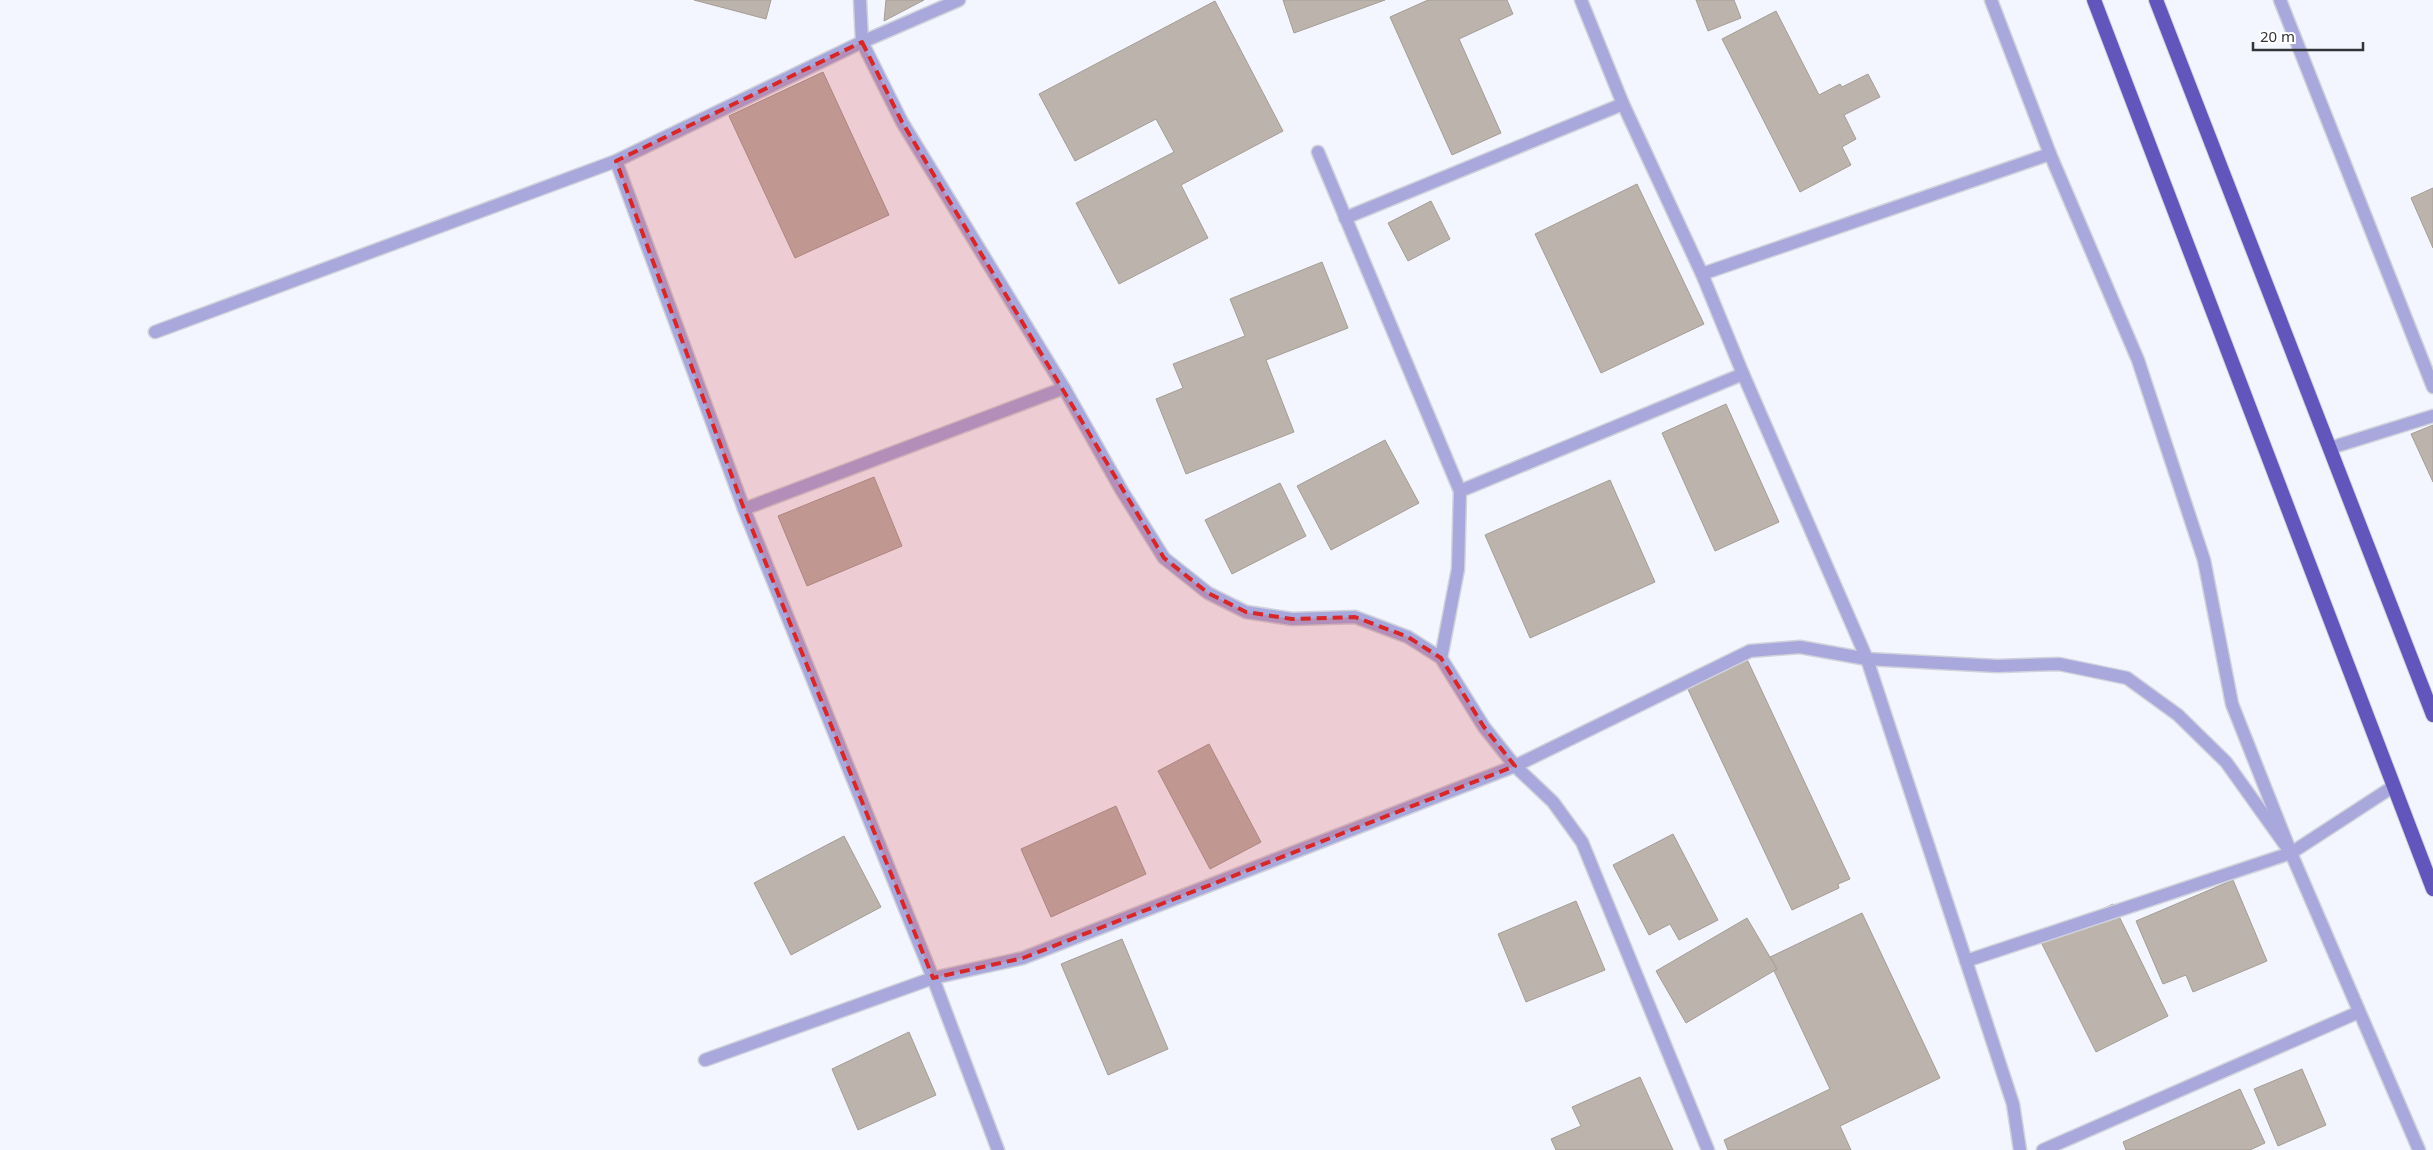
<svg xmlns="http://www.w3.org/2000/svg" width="2433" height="1150" viewBox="0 0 2433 1150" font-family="'Noto Sans',sans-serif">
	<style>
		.building { fill: #bcb4ac; stroke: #a49d95 }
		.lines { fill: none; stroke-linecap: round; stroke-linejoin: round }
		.minor-casing { stroke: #d1d3db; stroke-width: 15 }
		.trunk-casing { stroke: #d1d3db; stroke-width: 16 }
		.minor { stroke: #a9a8dd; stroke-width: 12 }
		.trunk { stroke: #6255bb; stroke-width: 14 }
		.marked { fill: #d62828; fill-opacity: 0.2; stroke: #d62828; stroke-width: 4; stroke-dasharray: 10 6; stroke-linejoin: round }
	</style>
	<rect width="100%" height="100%" fill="#f4f6ff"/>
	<g class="building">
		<polygon points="694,0 771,0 766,19"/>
		<polygon points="886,0 924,0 884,21"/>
		<polygon points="1283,0 1385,0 1294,33"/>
		<polygon points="1428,0 1507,0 1513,14 1459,39 1501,133 1452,155 1390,17"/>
		<polygon points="1696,0 1734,0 1741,18 1708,31"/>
		<polygon points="1215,1 1283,131 1181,185 1208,238 1119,284 1076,203 1174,152 1156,119 1075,161 1039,94"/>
		<polygon points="1776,11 1819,95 1840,84 1842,87 1868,74 1880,97 1844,115 1856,139 1842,147 1851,165 1800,192 1722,39"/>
		<polygon points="823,72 889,215 795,258 729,116"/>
		<polygon points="1637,184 1704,324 1601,373 1535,234"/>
		<polygon points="2433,188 2433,248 2411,198"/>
		<polygon points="1431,201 1450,239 1408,261 1388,223"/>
		<polygon points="1322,262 1348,328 1266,360 1294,432 1186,474 1156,399 1183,388 1173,364 1245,336 1230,299"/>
		<polygon points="1726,404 1779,522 1715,551 1662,433"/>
		<polygon points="2433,425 2433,482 2411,434"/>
		<polygon points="1385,440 1419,503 1331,550 1297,486"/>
		<polygon points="874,477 902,546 807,586 778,516"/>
		<polygon points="1610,480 1655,582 1530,638 1485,535"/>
		<polygon points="1280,483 1306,536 1232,574 1205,520"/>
		<polygon points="1745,655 1850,879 1838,884 1839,888 1792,910 1685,683"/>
		<polygon points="1209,744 1261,842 1210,869 1158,771"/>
		<polygon points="1116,806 1146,874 1051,917 1021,849"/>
		<polygon points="1673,834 1718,920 1679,940 1670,924 1649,935 1613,865"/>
		<polygon points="844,836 881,907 791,955 754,883"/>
		<polygon points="2233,880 2267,961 2193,992 2186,975 2163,984 2136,921"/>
		<polygon points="1576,901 1605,970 1526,1002 1498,934"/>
		<polygon points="2113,904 2168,1016 2096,1052 2040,940"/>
		<polygon points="1862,913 1940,1078 1840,1126 1851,1150 1728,1150 1724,1140 1830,1089 1768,958"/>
		<polygon points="1747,918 1777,969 1686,1023 1656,971"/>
		<polygon points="1122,939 1168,1049 1108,1075 1061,964"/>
		<polygon points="909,1032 936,1095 858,1130 832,1069"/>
		<polygon points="2302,1069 2326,1125 2278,1146 2254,1089"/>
		<polygon points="1640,1077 1673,1150 1556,1150 1551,1139 1581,1126 1572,1107"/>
		<polygon points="2240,1089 2265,1143 2250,1150 2126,1150 2123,1142"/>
	</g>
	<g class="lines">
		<g class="minor-casing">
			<g id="minor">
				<polyline points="860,0 862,42 902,122 1064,388 1122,491 1164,558 1208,593 1246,612 1292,619 1355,617 1408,637 1441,658 1484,727 1515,766 1553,802 1582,842 1708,1150"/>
				<polyline points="1581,0 1623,104 1702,274 1743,374 1867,659 2013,1104 2020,1150"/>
				<polyline points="1991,0 2050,154 2138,360 2204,560 2232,704 2291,853 2419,1150"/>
				<polyline points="2280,0 2433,387"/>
				<polyline points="1318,152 1460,491 1458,569 1441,658"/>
				<polyline points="616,161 744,509 933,978 998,1150"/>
				<polyline points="1345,218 1623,104"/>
				<polyline points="1702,274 2050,154"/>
				<polyline points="155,332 616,161 862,42 959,0"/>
				<polyline points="2330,448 2433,416"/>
				<polyline points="1460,491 1743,374"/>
				<polyline points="744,509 1064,388"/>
				<polyline points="1966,961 2291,853 2394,786"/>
				<polyline points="705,1060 933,978 1023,958 1515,766 1750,651 1800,647 1867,659 1997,666 2059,664 2127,678 2178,715 2226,762 2291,853"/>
				<polyline points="2043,1150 2359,1012"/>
			</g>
		</g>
		<g class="trunk-casing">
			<g id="trunk">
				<polyline points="2094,0 2433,889"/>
				<polyline points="2156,0 2433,715"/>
			</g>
		</g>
		<use href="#minor" class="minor"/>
		<use href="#trunk" class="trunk"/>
	</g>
	<path class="marked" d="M862 42 902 122 1164 558 1208 593 1246 612 1292 619 1355 617 1408 637 1441 658 1484 727 1515 766 1023 958 933 978 744 509 616 161Z"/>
	<path d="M2253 42v8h110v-8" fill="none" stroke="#333438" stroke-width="2.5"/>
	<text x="2260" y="42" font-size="15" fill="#333438" stroke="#ffffff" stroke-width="4" paint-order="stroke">20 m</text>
</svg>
